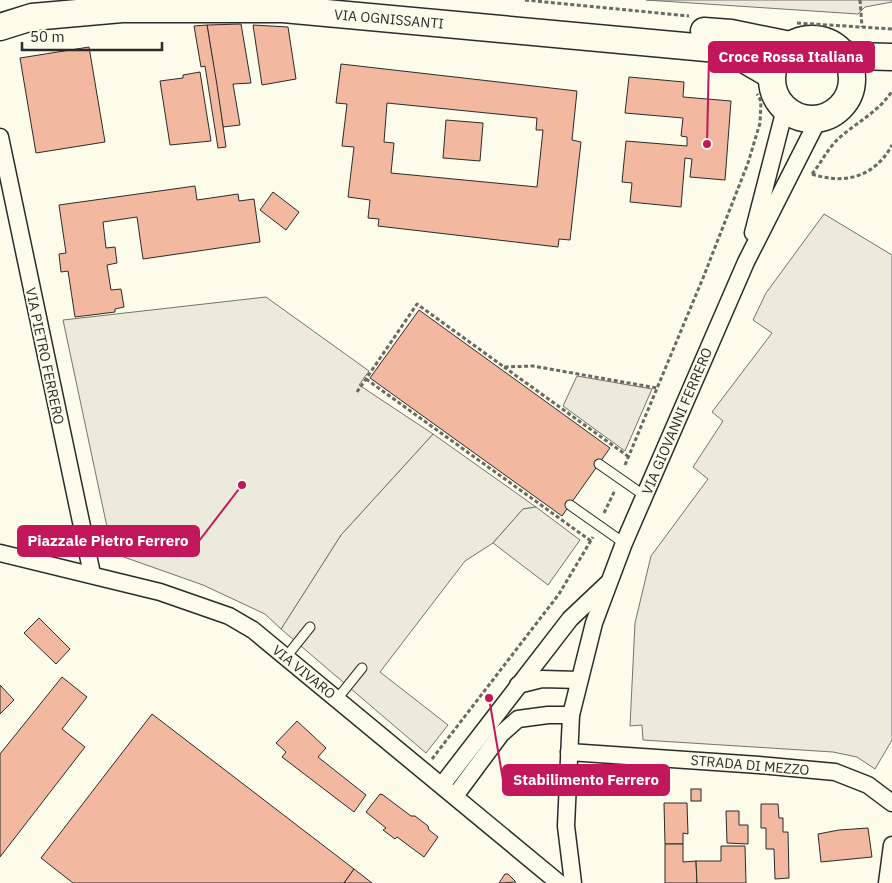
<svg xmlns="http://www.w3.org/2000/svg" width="892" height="883" viewBox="0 0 892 883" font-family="'IBM Plex Sans',sans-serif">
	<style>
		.green { fill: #ecebdb; stroke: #74746e }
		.parking { fill: #eceadb; stroke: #74746e }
		.building { fill: #f2b8a0; stroke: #2b2b2b; fill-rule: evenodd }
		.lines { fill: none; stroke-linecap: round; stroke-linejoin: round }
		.service-casing { stroke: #2b2b2b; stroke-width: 11 }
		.minor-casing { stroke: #2b2b2b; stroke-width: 19 }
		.primary-casing { stroke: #2b2b2b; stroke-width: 29 }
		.path { stroke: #6a6964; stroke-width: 3; stroke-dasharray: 4 2.5; stroke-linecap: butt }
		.service { stroke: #fdfbea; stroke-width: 9 }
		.minor { stroke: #fdfbea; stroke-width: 16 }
		.primary { stroke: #fdfbea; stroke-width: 26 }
		.labels { text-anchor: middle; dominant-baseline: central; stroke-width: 4; stroke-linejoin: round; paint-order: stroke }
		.street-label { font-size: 14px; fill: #2b2b2b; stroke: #fdfbea }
		.leader { fill: none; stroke: #c2185b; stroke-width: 2 }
		.callout-dot { fill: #c2185b; stroke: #fdfbea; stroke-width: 2 }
		.callout { fill: #c2185b; stroke: #c2185b; stroke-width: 2 }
		.callout-label { font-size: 15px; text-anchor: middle; font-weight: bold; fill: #fff }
	</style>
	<rect width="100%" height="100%" fill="#fdfbea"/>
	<g class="green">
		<polygon points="646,0 892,0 892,2 865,7 858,14"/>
		<polygon points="433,434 536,507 523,509 493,543 465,561 380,672 448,725 426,753 281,629 341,535"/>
	</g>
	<g class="parking">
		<polygon points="824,214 892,255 892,740 875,769 857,757 833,752 643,740 642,725 630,726 635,623 651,556 708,479 693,467 723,421 712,412 772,333 753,320 766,293"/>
		<polygon points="266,297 369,371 359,385 433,434 341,535 281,629 265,614 203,585 121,556 110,541 63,320"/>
		<polygon points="577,376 652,389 625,451 563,406"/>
		<polygon points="536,507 580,540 548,585 493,543 523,509"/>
	</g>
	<g class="building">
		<polygon points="241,24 251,83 233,84 240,125 223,127 207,25"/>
		<polygon points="207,25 217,85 226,147 218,148 205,66 201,67 194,26"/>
		<polygon points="253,25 288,27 296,79 262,85"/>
		<polygon points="89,47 105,142 36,153 20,58"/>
		<path d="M341 64 577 91 572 140 581 142 570 240 559 239 558 247 378 226 379 219 368 218 370 200 348 197 354 147 342 146 347 104 336 103ZM387 103 537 118 536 130H543L537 187 391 173 394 143 384 142Z"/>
		<polygon points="200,72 211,141 170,145 160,81 183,78 183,75"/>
		<polygon points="629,77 684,82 683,97 731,101 725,180 690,177 692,159 685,158 681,207 630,202 632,183 622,182 626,141 687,146 687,137 681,136 683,118 625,113"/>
		<polygon points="446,120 483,123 480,161 443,158"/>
		<polygon points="195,186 197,200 238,194 239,201 254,199 260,242 143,259 137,217 103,222 106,248 115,247 117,263 107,265 111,290 121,289 124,307 115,309 115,312 75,317 68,271 61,272 59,254 66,253 59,205"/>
		<polygon points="273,192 299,212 286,230 260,210"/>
		<polygon points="419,310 610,448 562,516 370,378"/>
		<polygon points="39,618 70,649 56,664 24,633"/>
		<polygon points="62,677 87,697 62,729 85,747 0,857 0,754"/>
		<polygon points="0,685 14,700 0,714"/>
		<polygon points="152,714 354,869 344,883 73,883 41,858"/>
		<polygon points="297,721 326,748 318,757 366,795 354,812 282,757 286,752 276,743"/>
		<rect x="691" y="789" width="10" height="12"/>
		<polygon points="380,794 383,795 411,816 415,816 428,826 429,830 438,837 424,857 397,837 395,839 383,830 386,828 366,812"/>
		<polygon points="664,803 687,803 688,834 683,833 683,844 665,844"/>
		<polygon points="761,804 778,804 779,818 783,818 783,832 788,832 789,878 775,879 774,849 766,849 766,828 761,828"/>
		<polygon points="726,811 739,811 739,825 748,825 748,844 727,843"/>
		<polygon points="868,828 872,857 821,862 818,834 839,830"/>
		<polygon points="665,844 683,844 683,862 696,861 697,883 665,883"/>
		<polygon points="721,846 745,846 746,883 697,883 696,861 721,861"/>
		<polygon points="354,869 372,883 344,883"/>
		<polygon points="505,874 508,874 516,882 499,883"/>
	</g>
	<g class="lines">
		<g class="service-casing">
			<g id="service">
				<polyline points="599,464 645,496"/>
				<polyline points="570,505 624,543"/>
				<polyline points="286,657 310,627"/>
				<polyline points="337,699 362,668"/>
			</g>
		</g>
		<g class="minor-casing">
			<g id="minor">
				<polyline points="0,137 92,574"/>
				<polyline points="753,233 785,109"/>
				<polyline points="0,553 160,592 229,616 253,630 559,883"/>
				<polyline points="518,685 542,679 579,680"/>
				<polyline points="569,752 759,765 835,772 868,785 892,803"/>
				<polyline points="442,785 570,619 607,584"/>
				<polyline points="455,796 501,734 518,719 548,715 571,715"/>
				<polyline points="573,883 566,826 571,715 594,623 624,543 746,262 819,118"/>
				<polyline points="887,883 892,845"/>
			</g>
		</g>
		<g class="primary-casing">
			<g id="primary">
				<polyline points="0,27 32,17 122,9 283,9 728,50 771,75"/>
				<polyline points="704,31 731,33 790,45"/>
				<circle cx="812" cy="79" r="40"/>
				<polyline points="843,54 855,56 892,57"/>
			</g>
		</g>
		<g class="path">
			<polyline points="525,0 689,16"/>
			<polyline points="860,0 862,27"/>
			<polyline points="797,23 892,29"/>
			<path d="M812 174C821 163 827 150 837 140 855 123 879 112 892 91"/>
			<path d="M812 174C844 185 875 177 892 145"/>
			<polyline points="504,367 629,457"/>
			<polyline points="366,379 591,541"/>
			<polyline points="357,392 417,304 504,367 533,366 657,388"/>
			<polyline points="625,465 703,278 748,163 760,123 761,101 757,94"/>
			<polyline points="604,513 615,490"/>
			<polyline points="432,759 559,594 593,537"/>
		</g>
		<use href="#service" class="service"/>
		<use href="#minor" class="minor"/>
		<use href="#primary" class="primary"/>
	</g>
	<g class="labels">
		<g class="street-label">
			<text transform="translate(389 19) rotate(5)">VIA OGNISSANTI</text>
			<text transform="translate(45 356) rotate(78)">VIA PIETRO FERRERO</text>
			<text transform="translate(677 421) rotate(-67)">VIA GIOVANNI FERRERO</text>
			<text transform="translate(304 672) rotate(39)">VIA VIVARO</text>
			<text transform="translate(750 765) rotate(5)">STRADA DI MEZZO</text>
		</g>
	</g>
	<path class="leader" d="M707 144L709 57M242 485L199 541M489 698L503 780"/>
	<g class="callout-dot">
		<circle cx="707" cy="144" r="5"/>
		<circle cx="242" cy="485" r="5"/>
		<circle cx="489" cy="698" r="5"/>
	</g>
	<g class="callout">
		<rect x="709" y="42" width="165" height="30" rx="5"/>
		<rect x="18" y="526" width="181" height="30" rx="5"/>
		<rect x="503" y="765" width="166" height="30" rx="5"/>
	</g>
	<g class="callout-label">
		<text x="791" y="62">Croce Rossa Italiana</text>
		<text x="108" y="546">Piazzale Pietro Ferrero</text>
		<text x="586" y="785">Stabilimento Ferrero</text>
	</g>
	<path d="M22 42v8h140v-8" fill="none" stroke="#2b2b2b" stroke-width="2.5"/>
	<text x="30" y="42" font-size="15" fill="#2b2b2b" stroke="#fdfbea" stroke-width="4" paint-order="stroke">50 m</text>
</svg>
